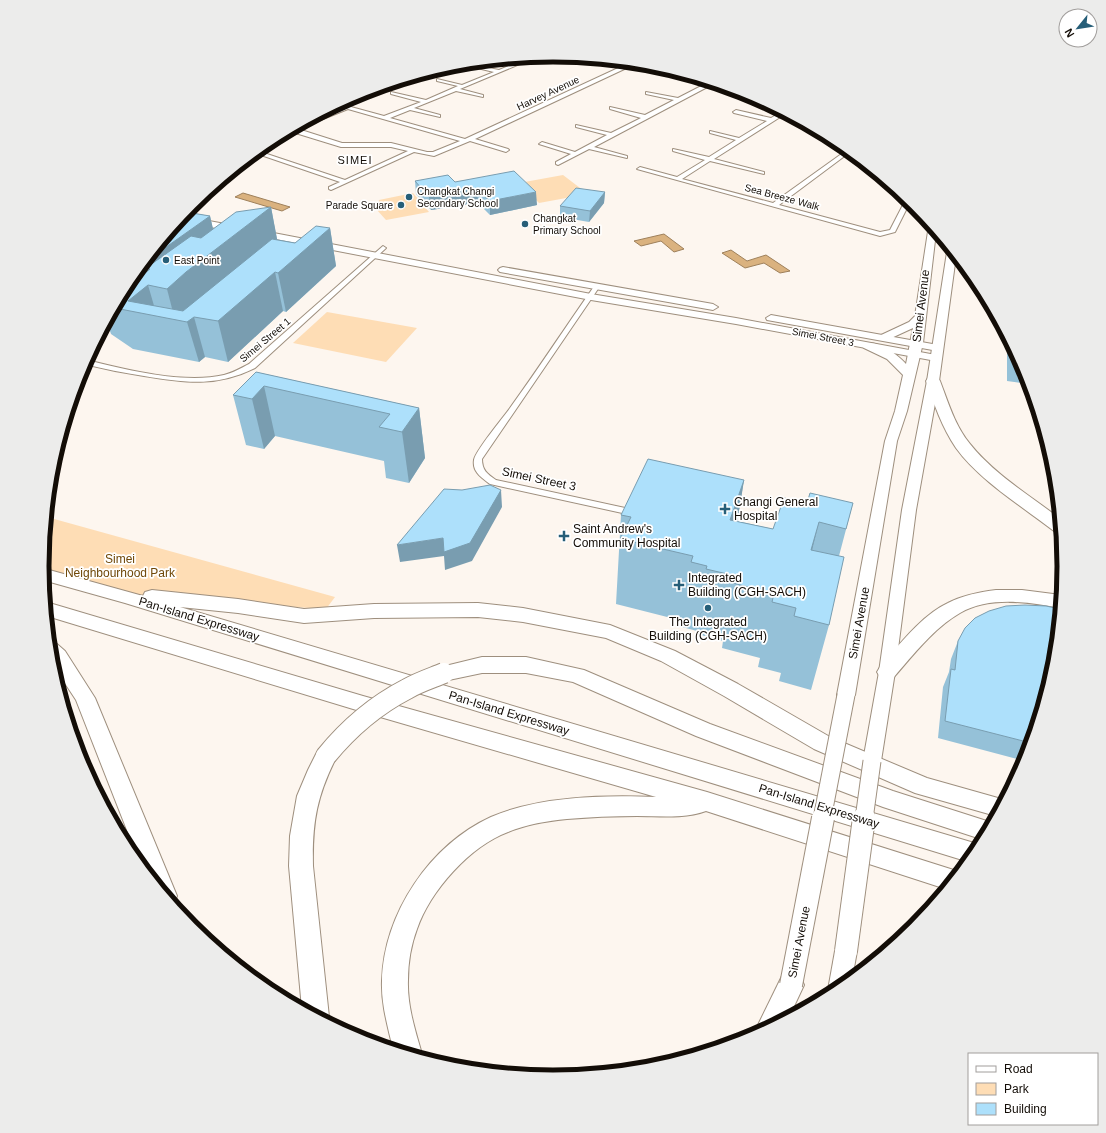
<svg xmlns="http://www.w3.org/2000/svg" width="1106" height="1133" viewBox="0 0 1106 1133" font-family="Helvetica,sans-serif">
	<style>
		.green { fill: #feddb5 }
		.water { fill: #dab27f; stroke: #9e805b }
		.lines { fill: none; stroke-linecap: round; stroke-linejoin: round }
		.minor-casing { stroke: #9e8f7e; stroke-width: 2 }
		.secondary-casing { stroke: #9e8f7e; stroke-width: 2 }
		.primary-casing { stroke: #9e8f7e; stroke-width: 2 }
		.motorway-casing { stroke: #9e8f7e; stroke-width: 2 }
		.minor { fill: #fff; fill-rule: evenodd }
		.secondary { fill: #fff; fill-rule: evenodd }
		.primary { fill: #fff; fill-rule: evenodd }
		.motorway { fill: #fff; fill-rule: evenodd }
		.primary-bridge-far1-casing { stroke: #9e8f7e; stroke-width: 19; stroke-linecap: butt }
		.primary-bridge-casing { stroke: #9e8f7e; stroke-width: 24; stroke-linecap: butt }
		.motorway-bridge-casing { stroke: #9e8f7e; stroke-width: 22; stroke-linecap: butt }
		.primary-bridge-far1 { stroke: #fff; stroke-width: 17 }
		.primary-bridge { stroke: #fff; stroke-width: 22 }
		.motorway-bridge { stroke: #fff; stroke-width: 20 }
		.wall { fill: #95c1d8 }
		.shaded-wall { fill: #799db0 }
		.building { fill: #ade0fb; stroke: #799db0 }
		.poi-dot { fill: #265e78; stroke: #fff; stroke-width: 1.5 }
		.labels { text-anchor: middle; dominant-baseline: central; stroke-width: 3.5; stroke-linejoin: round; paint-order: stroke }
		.far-street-label { font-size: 10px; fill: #130d07; stroke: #fff }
		.far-poi-label { font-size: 10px; fill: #130d07; stroke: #fff; text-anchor: start }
		.far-neighbourhood-label { font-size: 11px; letter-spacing: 1px; fill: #130d07; stroke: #fff }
		.street-label { font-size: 12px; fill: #130d07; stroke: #fff }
		.poi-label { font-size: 12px; fill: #130d07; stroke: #fff; text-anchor: start }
		.park-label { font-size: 12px; fill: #6f4809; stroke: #fff }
		.rim { fill: none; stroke: #130d07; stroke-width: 5 }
	</style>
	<rect width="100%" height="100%" fill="#fdf6ef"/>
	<g class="green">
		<polygon points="563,175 588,194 539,203 519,183"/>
		<polygon points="413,193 429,212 386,220 377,210 379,200"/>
		<polygon points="327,312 417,328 386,362 293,343"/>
		<polygon points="47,517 335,597 326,609 130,597 43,573"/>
	</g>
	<g class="water">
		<polygon points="243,193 290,207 282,211 235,197"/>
		<polygon points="664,234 684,249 674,252 661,241 641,246 634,241"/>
		<polygon points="731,250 747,261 766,255 790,271 780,273 764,263 745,268 722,253"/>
	</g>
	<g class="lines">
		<g class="minor-casing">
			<g id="minor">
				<path d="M528 58H534L460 89 483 95V97L456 91 414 108 440 115V117L410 110 390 118 465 139 629 63 635 64 475 139 508 149 509 150 506 152 470 141 434 156 414 152 331 190 329 189V187L340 182 255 153 258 151 345 180 408 151 391 147H341L289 131 303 123 343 108 336 106 340 104 384 116 421 102 391 94V92L426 100 458 86 437 81V79L462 85 494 72 473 67V65L499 70ZM348 109 460 141 433 152H427L391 143H342L298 129Z"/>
				<polygon points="709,82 713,84 594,147 627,156 627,158 589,149 558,165 556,164 556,162 571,154 539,144 542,142 575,152 607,135 576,127 576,125 611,133 641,118 610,109 610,107 645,115 674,100 646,94 646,92 678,98"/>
				<polygon points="736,110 771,118 781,112 785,114 714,159 764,172 764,174 710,161 682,179 773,203 847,150 850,152 779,205 880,232 890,230 906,199 910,202 895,232 880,236 637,169 640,167 677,177 705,160 673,151 673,149 709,157 736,140 710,133 710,131 739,138 767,121 734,113 733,112"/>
				<path d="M383 246 386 248 385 249 255 368C217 387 185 383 144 376 124 373 104 369 84 364L87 360C126 370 184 384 224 375 233 373 241 368 249 364Z"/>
				<path d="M597 284 600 286 482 459C482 470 487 474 496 480L639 511 641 513 636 516 490 484C482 478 472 472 474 460 475 451 503 418 510 408 539 368 566 326 595 285Z"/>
			</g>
		</g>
		<g class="secondary-casing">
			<g id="secondary">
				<polygon points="193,218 236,226 240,229 236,232 190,223 189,221"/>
				<polygon points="258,230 591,294 736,318 936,355 941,358 936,361 736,324 591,300 255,235 254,233 255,231"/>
				<polygon points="503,267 713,304 718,307 713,310 500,272 498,270 500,268"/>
				<polygon points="771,315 938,345 943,348 938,351 767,320 766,318"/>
			</g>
		</g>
		<g class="primary-casing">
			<g id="primary">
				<path d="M929 225H930L936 232 923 343 907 411 897 441 855 695 852 700 846 702 840 700 837 695 885 441 895 411 903 375 887 359 864 348 862 346 864 344C878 340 897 354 906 364L913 328 887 340H879L877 338 879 336 909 322 915 316Z"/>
				<polygon points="951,249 956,256 939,381 916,510 895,672 881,761 878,766 872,768 866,766 863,761 879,672 902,510 927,381 947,252"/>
				<polygon points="846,941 853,944 857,951 852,979 830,995 828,990 835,951 839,944"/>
			</g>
		</g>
		<g class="motorway-casing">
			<g id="motorway">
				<path d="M933 377 938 378 940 381C948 402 955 426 970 444 994 474 1029 495 1059 518L1061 532 1054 531C1023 507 979 480 956 448 942 427 934 404 926 381L928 378Z"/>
				<polygon points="42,568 143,596 145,592 152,590 238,599 304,609 374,604 478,603 523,608 610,625 675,651 738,684 830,737 927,778 1005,800 996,816 915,793 814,749 724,696 661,661 606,638 523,622 478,617 374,618 304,623 238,613 180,607 981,845 969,862 125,603 43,580"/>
				<path d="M996 590H1022L1061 595 1060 608C1029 602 989 596 960 613 934 628 913 655 894 677L887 680 880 677 877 672 880 667C899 645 922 615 948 603 963 595 980 592 996 590Z"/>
				<path d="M46 602 363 696 707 792 960 872 946 889 706 811C684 819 660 816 637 816 613 816 590 817 567 819 547 821 527 824 508 832 470 846 430 891 417 929 411 945 408 962 408 980 407 1005 415 1030 422 1054L420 1058 393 1049C388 1027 381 1004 382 981 384 913 430 845 491 817 539 796 604 795 656 797L363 712 47 616Z"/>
				<polygon points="49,642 57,644 65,651 95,698 177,896 174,904 141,866 76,700 51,662"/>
				<polygon points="482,657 526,657 584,670 710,724 893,791 993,823 984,840 883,807 696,736 573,682 526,673 482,673 444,681 437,678 434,673 437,668"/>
				<path d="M326 747 334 750 337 756C317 795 312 822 313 866L329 1017 327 1022 302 1009 289 866 290 836 297 796 308 770 318 750Z"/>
				<polygon points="791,972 800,976 804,985 789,1017 759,1033 757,1027 782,976"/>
			</g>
		</g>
		<use href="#minor" class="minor"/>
		<use href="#secondary" class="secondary"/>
		<use href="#primary" class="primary"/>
		<use href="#motorway" class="motorway"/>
		<g class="primary-bridge-far1-casing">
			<g id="primary-bridge-far1">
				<polyline points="822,819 846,695"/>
				<polyline points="864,819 872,761"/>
			</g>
		</g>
		<g class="primary-bridge-casing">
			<g id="primary-bridge">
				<polyline points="846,951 864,818"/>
				<polyline points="791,985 823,818"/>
			</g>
		</g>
		<g class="motorway-bridge-casing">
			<path id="motorway-bridge" d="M326 756C348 729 376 705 407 689 419 682 432 678 444 673"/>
		</g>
		<use href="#primary-bridge-far1" class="primary-bridge-far1"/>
		<use href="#primary-bridge" class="primary-bridge"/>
		<use href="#motorway-bridge" class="motorway-bridge"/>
	</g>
	<g class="wall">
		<polygon points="415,181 455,182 537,205 490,215 478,203 431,210 416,194"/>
		<polygon points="605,192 604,203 589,222 560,217 560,206"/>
		<polygon points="271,207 277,240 295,243 330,228 336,266 286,312 283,311 228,362 205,357 199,362 133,349 111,334 107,322 128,282 186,212 210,216 213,229"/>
		<polygon points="1007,338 1025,371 1029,384 1007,381"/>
		<polygon points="256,372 419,408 425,458 409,483 386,478 384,461 275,436 264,449 246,445 233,395"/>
		<polygon points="744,480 737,521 773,529 807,503 853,503 839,556 829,625 811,690 779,681 781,673 758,667 760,658 722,648 723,641 697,634 697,631 682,627 683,621 616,604 621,515"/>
		<polygon points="958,641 1054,666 1025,761 938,738 943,687 949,672 951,659"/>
	</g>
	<g class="shaded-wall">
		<polygon points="477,189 478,203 431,210 429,197"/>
		<polygon points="536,192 537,205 490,215 490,201"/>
		<polygon points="605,192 604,203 589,222 590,211"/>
		<polygon points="271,207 278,244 175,320 167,289 186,272"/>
		<polygon points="210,216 215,238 150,269 146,268 151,286 148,285 157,316 128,301 135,295 131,280 145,262"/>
		<polygon points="330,228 336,266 286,312 278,273"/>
		<polygon points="275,272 283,311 228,362 218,321"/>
		<polygon points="194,317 205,357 199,362 187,322"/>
		<polygon points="264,386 275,436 264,449 252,399"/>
		<polygon points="419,408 425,458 409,483 402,432"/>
		<polygon points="744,480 734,544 730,520"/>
		<polygon points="501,490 502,507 472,561 445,570 444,556 400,562 397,545 443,538"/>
		<polygon points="819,522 803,587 811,550"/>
	</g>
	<g class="building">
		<polygon points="514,171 536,192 490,201 477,189 429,197 415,181 448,175 455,182"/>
		<polygon points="576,188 605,192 590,211 560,206"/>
		<polygon points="271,207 186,272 167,289 148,285 128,301 183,311 272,239 295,243 316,226 330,228 278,273 275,272 218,321 194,317 187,322 120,309 116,306 124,290 150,269 146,268 191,236 201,238 236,212"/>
		<polygon points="186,212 210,216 145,262"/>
		<polygon points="256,372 419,408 402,432 379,427 390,414 264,386 252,399 233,395"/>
		<polygon points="648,459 744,480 730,520 773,529 784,498 807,503 810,493 853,503 846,529 819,522 811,550 844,557 829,625 794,616 796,608 772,602 774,594 733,583 736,576 706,569 707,566 691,562 693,556 620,539 631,517 621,515"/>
		<polygon points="490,485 501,490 470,543 444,552 443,538 397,545 444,489 462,490"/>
		<polygon points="1025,605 1046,606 1060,609 1054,666 1031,743 945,721 951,669 955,670 958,641 965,628 975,618 989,611 1006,606"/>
	</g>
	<g class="poi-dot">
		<circle cx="409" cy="197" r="4"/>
		<circle cx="401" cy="205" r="4"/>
		<circle cx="525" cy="224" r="4"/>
		<circle cx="166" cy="260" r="4"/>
		<path d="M723 503h4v4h4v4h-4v4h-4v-4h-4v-4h4z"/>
		<path d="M562 530h4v4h4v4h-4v4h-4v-4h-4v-4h4z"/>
		<path d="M677 579h4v4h4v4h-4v4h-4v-4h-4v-4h4z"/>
		<circle cx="708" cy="608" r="4"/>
	</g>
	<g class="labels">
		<g class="far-street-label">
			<text transform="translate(548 93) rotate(-25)">Harvey Avenue</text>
			<text transform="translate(782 197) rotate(15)">Sea Breeze Walk</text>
			<text transform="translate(823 337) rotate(11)">Simei Street 3</text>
			<text transform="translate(265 340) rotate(-40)">Simei Street 1</text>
		</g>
		<g class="far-poi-label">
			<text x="417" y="191">Changkat Changi<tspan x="417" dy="12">Secondary School</tspan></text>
			<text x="393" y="205" text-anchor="end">Parade Square</text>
			<text x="533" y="218">Changkat<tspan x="533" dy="12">Primary School</tspan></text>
			<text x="174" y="260">East Point</text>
		</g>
		<g class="far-neighbourhood-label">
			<text x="355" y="160">SIMEI</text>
		</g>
		<g class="street-label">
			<text transform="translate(921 306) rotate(-83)">Simei Avenue</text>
			<text transform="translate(539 479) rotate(12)">Simei Street 3</text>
			<text transform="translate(199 619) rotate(17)">Pan-Island Expressway</text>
			<text transform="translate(859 623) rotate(-80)">Simei Avenue</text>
			<text transform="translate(509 713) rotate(17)">Pan-Island Expressway</text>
			<text transform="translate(819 806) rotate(17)">Pan-Island Expressway</text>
			<text transform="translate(799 942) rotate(-79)">Simei Avenue</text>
		</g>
		<g class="poi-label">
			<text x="734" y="502">Changi General<tspan x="734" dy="14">Hospital</tspan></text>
			<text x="573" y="529">Saint Andrew's<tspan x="573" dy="14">Community Hospital</tspan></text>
			<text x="688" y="578">Integrated<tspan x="688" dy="14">Building (CGH-SACH)</tspan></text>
			<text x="708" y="622" text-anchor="middle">The Integrated<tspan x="708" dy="14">Building (CGH-SACH)</tspan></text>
		</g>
		<g class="park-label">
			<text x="120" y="559">Simei<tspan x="120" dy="14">Neighbourhood Park</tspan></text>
		</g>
	</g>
	<path d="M0 0H1106V1133H0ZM49 566a504 504 0 1 1 1008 0a504 504 0 1 1-1008 0Z" fill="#ececeb" fill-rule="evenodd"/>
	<path class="rim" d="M49 566a504 504 0 1 1 1008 0a504 504 0 1 1-1008 0Z"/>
	<rect x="968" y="1053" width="130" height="72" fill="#ffffff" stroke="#a19e9c"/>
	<rect x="976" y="1066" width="20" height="6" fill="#ffffff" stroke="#a19e9c"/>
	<text x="1004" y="1073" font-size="12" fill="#130d07">Road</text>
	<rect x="976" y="1083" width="20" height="12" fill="#feddb5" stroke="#a19e9c"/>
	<text x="1004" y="1093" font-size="12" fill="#130d07">Park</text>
	<rect x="976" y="1103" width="20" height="12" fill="#ade0fb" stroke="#a19e9c"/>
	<text x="1004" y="1113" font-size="12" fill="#130d07">Building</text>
	<g transform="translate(1078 28) rotate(240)"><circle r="19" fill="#ffffff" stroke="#a19e9c"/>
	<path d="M0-3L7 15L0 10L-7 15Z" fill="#265e78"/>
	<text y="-6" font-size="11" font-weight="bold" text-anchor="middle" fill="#130d07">N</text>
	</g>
</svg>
